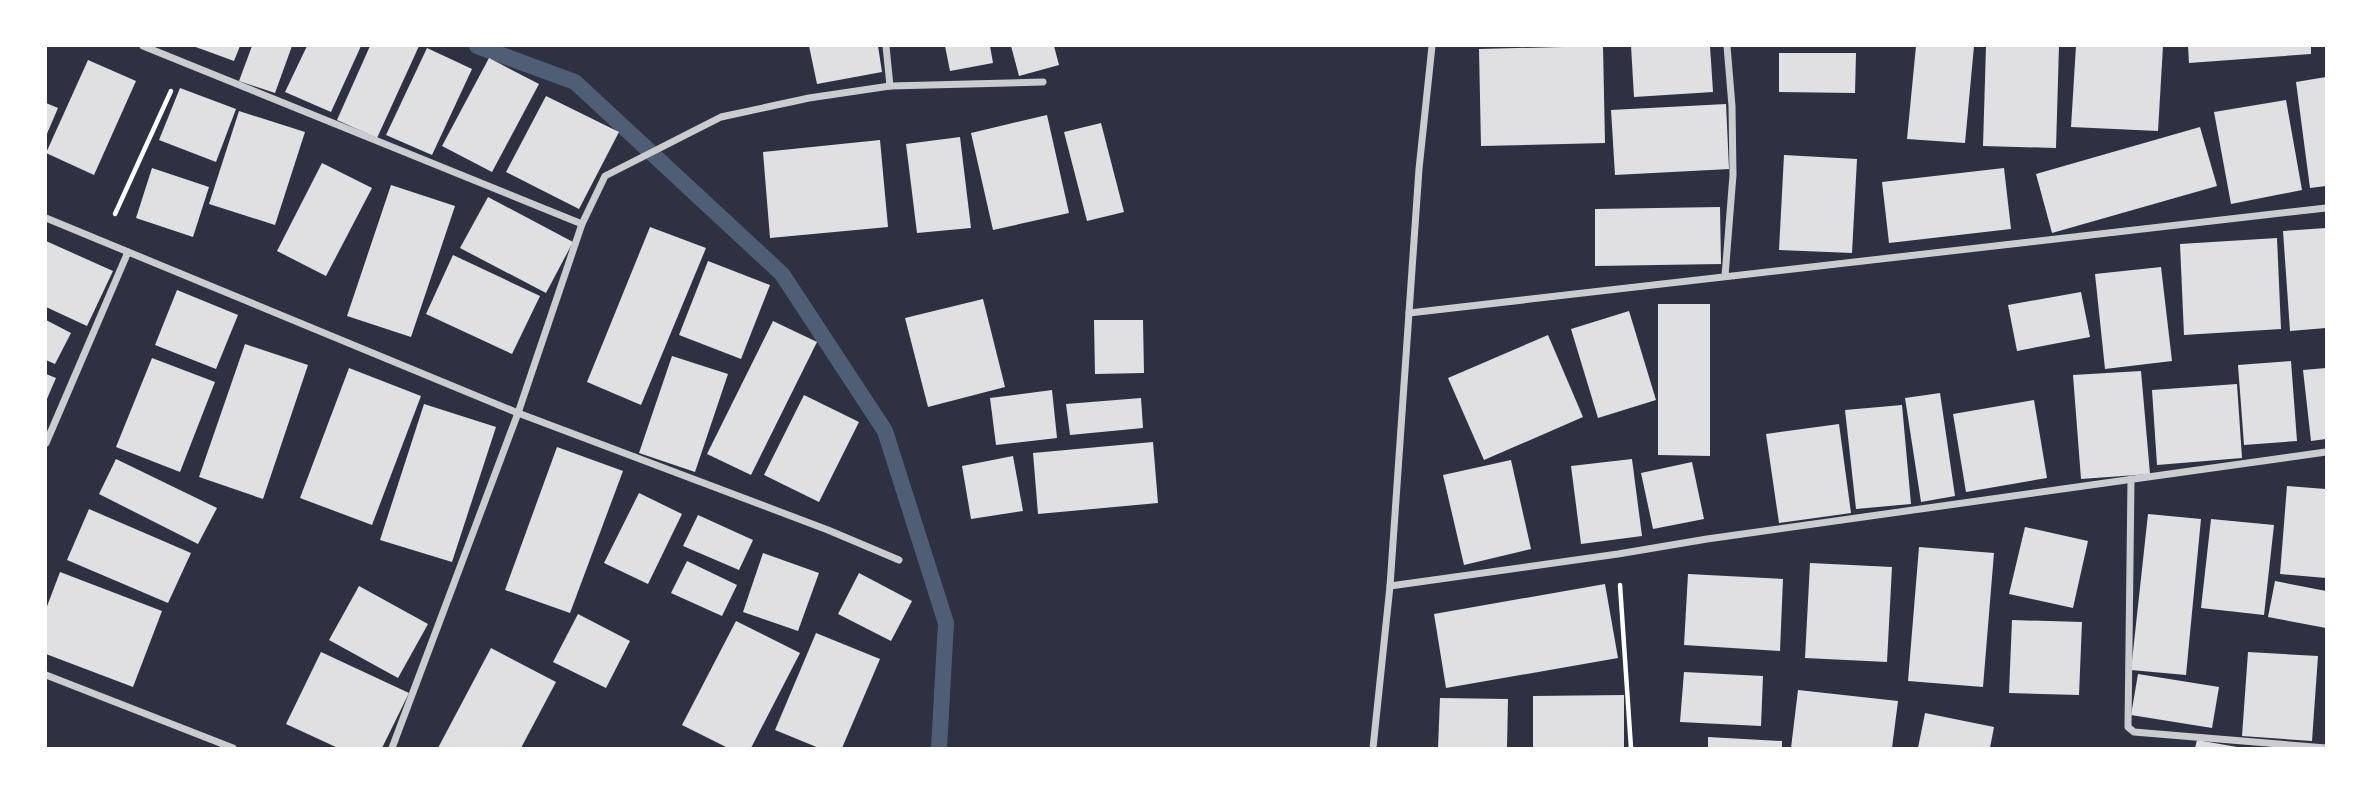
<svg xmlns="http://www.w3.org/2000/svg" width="2372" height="794" viewBox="0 0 2372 794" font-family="'Titillium Web',sans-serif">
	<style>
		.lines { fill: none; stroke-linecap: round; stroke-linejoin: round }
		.stream { stroke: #4f5d75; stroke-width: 16 }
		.building { fill: #e0e0e3 }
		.path { stroke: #fff; stroke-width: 4.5 }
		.minor { stroke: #caccd0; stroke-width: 7 }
	</style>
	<rect width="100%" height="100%" fill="#2d3142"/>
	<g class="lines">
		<polyline class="stream" points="477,46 575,82 782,274 885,431 946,623 939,748"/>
	</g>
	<g class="building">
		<polygon points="193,46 240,46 234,61"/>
		<polygon points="252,46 292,46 275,93 239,81"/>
		<polygon points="307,46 361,46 331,112 285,92"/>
		<polygon points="370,46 419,46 377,138 337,120"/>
		<polygon points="809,46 878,46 882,72 817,84"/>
		<polygon points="945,46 990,46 993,63 950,71"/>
		<polygon points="1011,46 1054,46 1059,65 1019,76"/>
		<polygon points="1603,46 1605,143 1481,146 1479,49"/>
		<polygon points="1631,46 1710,46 1713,92 1634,97"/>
		<polygon points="1916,46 1974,46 1965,143 1907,139"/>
		<polygon points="1986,46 2059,46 2056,148 1983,146"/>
		<polygon points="2076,46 2163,46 2158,131 2071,127"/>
		<polygon points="2188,46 2311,46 2311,54 2189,63"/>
		<polygon points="427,48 472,69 432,155 386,135"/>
		<polygon points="1779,53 1856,53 1855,93 1779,92"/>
		<polygon points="489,58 539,84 492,172 442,146"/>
		<polygon points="88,60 136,81 94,175 46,153"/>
		<polygon points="2326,77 2326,186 2310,188 2296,82"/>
		<polygon points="180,88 236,109 216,162 159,140"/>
		<polygon points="546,96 619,132 579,209 506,172"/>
		<polygon points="2286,100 2302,190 2231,204 2214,112"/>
		<polygon points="46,103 58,108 46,136"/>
		<polygon points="1726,104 1729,169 1615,175 1611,110"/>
		<polygon points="239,111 305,132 275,225 209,204"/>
		<polygon points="1047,115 1069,213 993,230 971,133"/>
		<polygon points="1101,123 1124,212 1087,221 1064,132"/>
		<polygon points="2200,127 2217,186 2052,233 2036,174"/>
		<polygon points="960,137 971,228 917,233 906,144"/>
		<polygon points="880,140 888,227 770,238 763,152"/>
		<polygon points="1784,155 1857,159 1852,253 1779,250"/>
		<polygon points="322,163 372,188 326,276 277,251"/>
		<polygon points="152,168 209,187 193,237 136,218"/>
		<polygon points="2004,168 2011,229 1889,243 1882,182"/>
		<polygon points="391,185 455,206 411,337 347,316"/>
		<polygon points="488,197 573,242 546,293 460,248"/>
		<polygon points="1720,207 1721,264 1595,266 1595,209"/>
		<polygon points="650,227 706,248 641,405 587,382"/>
		<polygon points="2326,228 2326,328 2290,331 2283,231"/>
		<polygon points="2277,238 2281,329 2184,335 2180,244"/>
		<polygon points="46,241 113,271 87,326 46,307"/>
		<polygon points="453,255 540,296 512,354 426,314"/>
		<polygon points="708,261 770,285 741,359 679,335"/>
		<polygon points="2161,267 2172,361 2105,369 2095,274"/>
		<polygon points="177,290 238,315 216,369 155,345"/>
		<polygon points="2081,292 2090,337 2017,351 2008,305"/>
		<polygon points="983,299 1005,387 928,407 905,318"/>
		<polygon points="1658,304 1710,304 1710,456 1658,455"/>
		<polygon points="1629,311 1656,400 1598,418 1571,329"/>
		<polygon points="46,320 71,333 55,364 46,360"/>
		<polygon points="1094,320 1143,320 1144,373 1095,374"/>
		<polygon points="773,321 817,342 751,475 707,454"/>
		<polygon points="1548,335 1583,417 1484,460 1448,378"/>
		<polygon points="245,344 308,365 263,499 199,477"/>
		<polygon points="672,356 728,374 695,472 639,453"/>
		<polygon points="152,358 215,382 180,472 116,447"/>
		<polygon points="2291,361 2297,441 2244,445 2238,365"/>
		<polygon points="349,368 421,396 372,525 300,498"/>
		<polygon points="2326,368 2326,439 2311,441 2303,370"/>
		<polygon points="2141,371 2150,474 2081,479 2073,375"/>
		<polygon points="46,374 56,378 46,401"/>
		<polygon points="2237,384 2242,458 2157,465 2152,390"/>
		<polygon points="1052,390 1057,438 996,445 990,398"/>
		<polygon points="1940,393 1955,496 1921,502 1905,398"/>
		<polygon points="804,395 859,422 819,502 764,475"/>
		<polygon points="1141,398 1143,428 1070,435 1066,404"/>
		<polygon points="2034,400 2047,478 1966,492 1953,414"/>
		<polygon points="424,404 496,427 452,562 380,540"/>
		<polygon points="1902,405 1911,504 1856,509 1845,410"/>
		<polygon points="1839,424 1851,513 1779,523 1766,434"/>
		<polygon points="1153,442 1158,503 1038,514 1033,453"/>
		<polygon points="557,447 623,471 570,613 505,590"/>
		<polygon points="1013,456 1023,511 971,519 962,466"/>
		<polygon points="116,459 217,508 198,544 99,494"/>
		<polygon points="1632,459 1642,536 1581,544 1571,466"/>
		<polygon points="1511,460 1531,549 1464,565 1443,475"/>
		<polygon points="1692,462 1704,519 1653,529 1641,473"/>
		<polygon points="2287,486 2326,489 2326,578 2280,574"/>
		<polygon points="639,493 682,514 648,584 604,563"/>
		<polygon points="89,509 191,553 168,603 67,560"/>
		<polygon points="2148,514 2201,519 2186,675 2131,670"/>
		<polygon points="698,515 753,540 739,570 683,546"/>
		<polygon points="2211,519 2274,525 2264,615 2201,608"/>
		<polygon points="2025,527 2088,541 2073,608 2009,594"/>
		<polygon points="1919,547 1994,553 1983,687 1908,681"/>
		<polygon points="763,553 819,573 798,631 743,612"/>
		<polygon points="687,561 737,585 722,616 671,593"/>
		<polygon points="1810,563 1892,567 1887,662 1805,658"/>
		<polygon points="60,572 162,611 133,687 46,654 46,609"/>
		<polygon points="859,573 912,601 891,641 838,614"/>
		<polygon points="1688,574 1783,579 1780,651 1684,645"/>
		<polygon points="2275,581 2326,591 2326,628 2268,617"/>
		<polygon points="1605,584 1618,658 1446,688 1434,614"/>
		<polygon points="359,586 428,624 398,678 329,640"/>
		<polygon points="578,614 630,641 606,688 553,662"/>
		<polygon points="2012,620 2082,622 2079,695 2009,693"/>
		<polygon points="736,621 800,653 751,748 728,748 682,725"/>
		<polygon points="816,633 880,659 842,748 819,748 775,730"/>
		<polygon points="491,648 556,682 521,748 438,748"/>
		<polygon points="321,652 409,693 382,748 338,748 286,724"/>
		<polygon points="2248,652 2318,656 2312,741 2242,736"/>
		<polygon points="1684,672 1763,676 1761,726 1680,722"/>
		<polygon points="2138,674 2219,687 2212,728 2131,715"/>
		<polygon points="1798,690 1898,701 1892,748 1791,748"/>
		<polygon points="1624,695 1624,748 1533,748 1533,696"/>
		<polygon points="1440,698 1508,699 1507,748 1438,748"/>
		<polygon points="1925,713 1994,727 1990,748 1918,748"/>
		<polygon points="1708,737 1782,741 1782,748 1708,748"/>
		<polygon points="2197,740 2237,747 2237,748 2195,748"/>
	</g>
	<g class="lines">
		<g class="path">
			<polyline points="115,214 171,91"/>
			<polyline points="1620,585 1631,748"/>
		</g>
		<g class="minor">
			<polyline points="143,46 582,224"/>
			<polyline points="886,46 890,86"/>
			<polyline points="46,218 518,413 828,530 899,560"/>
			<polyline points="1725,276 1733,175 1732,106 1727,46"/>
			<polyline points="1409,313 2326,208"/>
			<polyline points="46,443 128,252"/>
			<polyline points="2131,479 2128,727 2134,732 2326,748"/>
			<polyline points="1390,586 1618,554 1707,539 2326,452"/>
			<polyline points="46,675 233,748"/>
			<polyline points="392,748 518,413 582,224 605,176 721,117 809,98 890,86 1043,82"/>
			<polyline points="1373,748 1390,586 1419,169 1432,46"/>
		</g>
	</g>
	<rect width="2372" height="794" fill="none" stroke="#ffffff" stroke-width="94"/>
</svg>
